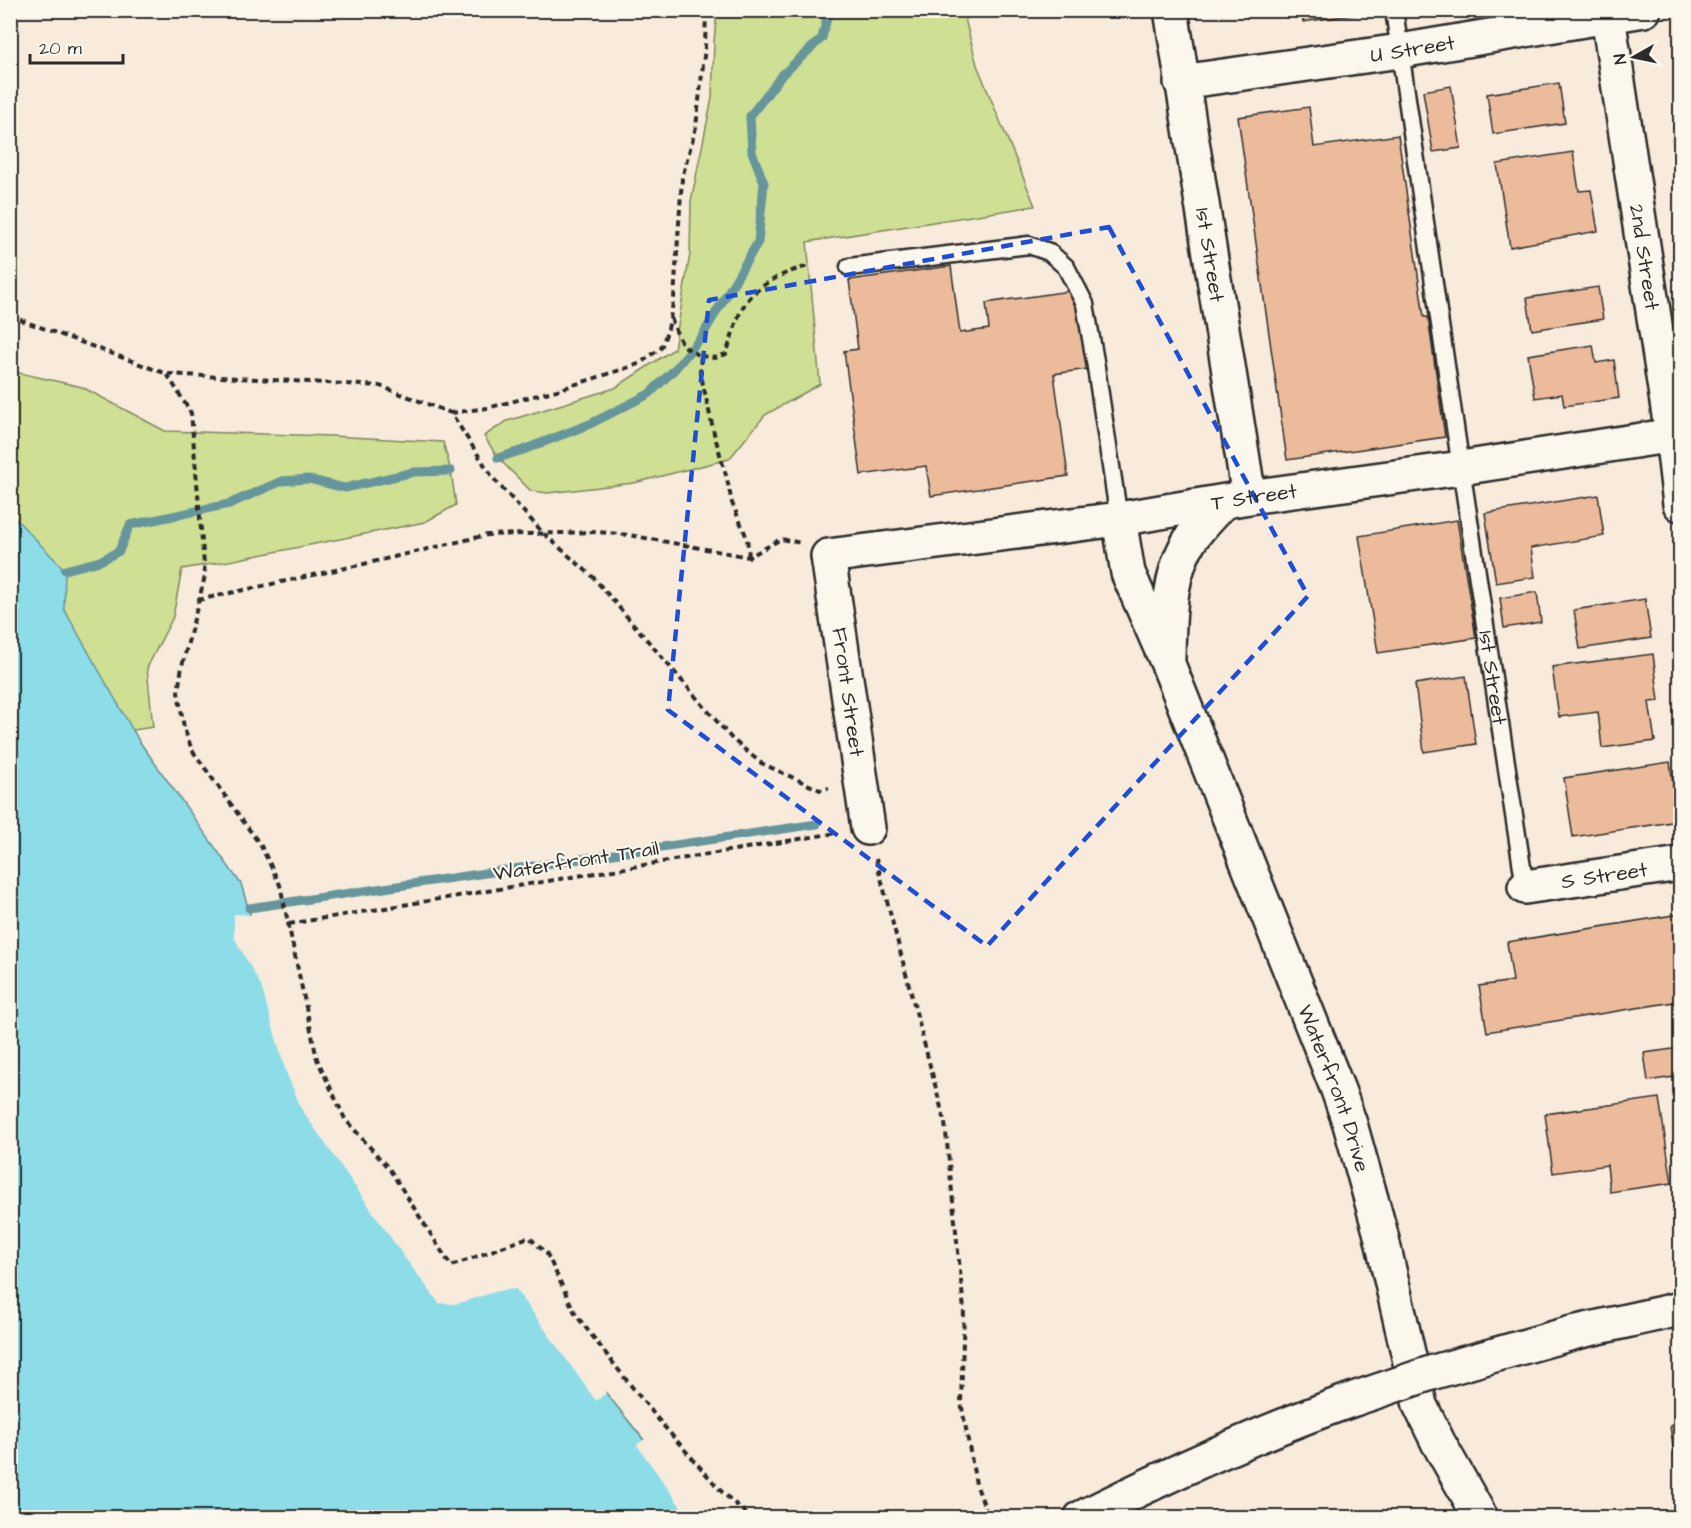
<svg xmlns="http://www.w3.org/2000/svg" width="1691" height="1528" viewBox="0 0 1691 1528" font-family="'Architects Daughter',sans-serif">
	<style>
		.green { fill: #cfdf93; stroke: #7d855f; stroke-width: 1.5 }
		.water { fill: #8ddde8; stroke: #66969c; stroke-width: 1.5 }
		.pier { fill: #f8ebdc }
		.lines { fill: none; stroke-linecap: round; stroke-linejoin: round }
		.stream { stroke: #66969c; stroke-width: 9 }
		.building { fill: #ebbb9b; stroke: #2b2b2b; stroke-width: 1.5 }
		.lane-casing { stroke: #2b2b2b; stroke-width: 21 }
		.street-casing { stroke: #2b2b2b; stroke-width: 38 }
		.secondary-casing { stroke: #2b2b2b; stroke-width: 38 }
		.path { stroke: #2b2b2b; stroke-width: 4; stroke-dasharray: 6 4.5; stroke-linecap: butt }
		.lane { stroke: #fbf7ec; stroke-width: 16 }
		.street { stroke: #fbf7ec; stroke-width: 33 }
		.secondary { stroke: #fbf7ec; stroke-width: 33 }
		.secondary-bridge-casing { stroke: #2b2b2b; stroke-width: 38; stroke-linecap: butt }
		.secondary-bridge { stroke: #fbf7ec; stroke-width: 33 }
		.marked { fill: none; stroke: #1d4ed8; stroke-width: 4.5; stroke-dasharray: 12 8; stroke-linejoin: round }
		.labels { text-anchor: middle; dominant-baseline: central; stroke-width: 4.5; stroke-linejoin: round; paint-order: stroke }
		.street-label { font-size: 21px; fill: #2b2b2b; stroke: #fbf7ec }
	</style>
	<rect width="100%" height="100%" fill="#f8ebdc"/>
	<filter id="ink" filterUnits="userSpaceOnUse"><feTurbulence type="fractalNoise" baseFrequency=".0167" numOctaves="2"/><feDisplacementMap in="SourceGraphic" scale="12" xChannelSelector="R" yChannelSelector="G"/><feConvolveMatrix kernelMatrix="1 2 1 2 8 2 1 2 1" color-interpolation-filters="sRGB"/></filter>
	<g filter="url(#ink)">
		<g class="green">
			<polygon points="717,11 963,11 977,65 1035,206 807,242 820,384 765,415 729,459 634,483 548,493 531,491 498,458 484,436 507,421 615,388 674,349 690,254 691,201 712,98 714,42"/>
			<polygon points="11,371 82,387 165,431 331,436 443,442 451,471 456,505 425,522 229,561 182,569 173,617 147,668 153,727 133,730 139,741 241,884 250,914 234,914 234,937 261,986 286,1072 301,1110 405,1258 439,1303 456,1304 498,1291 516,1288 596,1400 606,1393 644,1440 638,1445 688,1517 604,1517 470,1365 421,1316 389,1279 270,1101 136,878 59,761 54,740 11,683"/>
		</g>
		<polygon class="water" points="10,513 65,570 64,609 139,741 241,884 307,1107 453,1300 520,1282 586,1374 606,1393 705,1517 11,1517"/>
		<g class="pier">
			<polygon points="234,914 253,915 310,1106 454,1297 519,1279 522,1280 589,1372 600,1383 606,1393 596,1401 516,1289 498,1291 456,1304 439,1303 405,1258 302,1110 286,1072 261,986 234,937"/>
			<polygon points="646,1438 708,1516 708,1518 688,1517 637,1445"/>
		</g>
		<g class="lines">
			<g class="stream">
				<polyline points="498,458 523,450 590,424 649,394 675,369 702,336 758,242 764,183 752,152 750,116 782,75 822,38 829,10"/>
				<polyline points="65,570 100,561 119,551 130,525 229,504 282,481 308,479 345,488 414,472 451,471"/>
				<polyline points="249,908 817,824"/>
			</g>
		</g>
		<g class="building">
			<polygon points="1301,10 1381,10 1381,11 1303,22"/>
			<polygon points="1559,83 1565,123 1493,134 1487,94"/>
			<polygon points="1451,86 1461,148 1433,152 1423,91"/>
			<polygon points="1309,107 1314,147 1398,135 1424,317 1428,317 1445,437 1287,460 1238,117"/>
			<polygon points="1680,138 1680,185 1679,185 1672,139"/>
			<polygon points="1573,152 1579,191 1591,190 1598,231 1510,247 1497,164"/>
			<polygon points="951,266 960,333 989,329 986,303 1076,290 1087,369 1054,374 1068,476 931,496 926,466 861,475 844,351 858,349 849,280"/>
			<polygon points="1598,287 1603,319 1532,330 1527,298"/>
			<polygon points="1593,345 1596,363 1614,360 1619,398 1564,406 1562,394 1535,398 1528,355"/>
			<polygon points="1598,495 1604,536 1531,548 1535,577 1496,583 1485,513"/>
			<polygon points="1457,520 1476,638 1378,653 1359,536"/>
			<polygon points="1537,592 1541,622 1504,628 1500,598"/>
			<polygon points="1645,599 1651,638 1580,649 1574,610"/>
			<polygon points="1653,654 1659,701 1649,702 1655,741 1602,748 1598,712 1559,717 1552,667"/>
			<polygon points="1466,676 1476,744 1424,752 1415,684"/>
			<polygon points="1670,762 1678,821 1573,837 1564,778"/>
			<polygon points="1680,914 1680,1001 1487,1032 1479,986 1513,981 1507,942"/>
			<polygon points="1680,1048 1680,1076 1648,1081 1644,1053"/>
			<polygon points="1659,1098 1672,1183 1610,1192 1607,1165 1553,1173 1545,1114"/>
			<polygon points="1680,1425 1680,1493 1670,1426"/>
		</g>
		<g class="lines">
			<g class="lane-casing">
				<g id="lane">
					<path id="s1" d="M1394 10 1461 468 1525 887"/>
					<polyline points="849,267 1029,245 1049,252 1066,267 1085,304 1095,361 1119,519"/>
				</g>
			</g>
			<g class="street-casing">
				<g id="street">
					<path id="s2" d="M1171 10 1249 497"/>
					<path id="s3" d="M1607 10 1672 435 1680 504"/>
					<path id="s4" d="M1181 82 1400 51 1644 10"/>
					<path id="s5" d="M868 828 828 556 1119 519 1249 497 1461 468 1680 434"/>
					<path id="s6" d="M1525 887 1680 864"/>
				</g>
			</g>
			<g class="secondary-casing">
				<g id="secondary">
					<path id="s7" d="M1119 519 1128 573 1168 664 1338 1090 1350 1124 1380 1231 1420 1405 1438 1442 1481 1518"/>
					<path d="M1168 657C1169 617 1168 572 1192 537 1201 525 1212 513 1223 502"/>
					<polyline points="1572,1333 1680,1309"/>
					<path d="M1081 1518C1171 1473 1262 1431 1357 1398"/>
				</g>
			</g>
			<g class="path">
				<polyline points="10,316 167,374 191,413 205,576 182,666 178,692 184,728 192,750 261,846 280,885 317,1059 345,1119 390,1170 451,1266 529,1237 547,1254 576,1315 624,1377 662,1424 722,1492 751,1518"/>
				<path d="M671 318C679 338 679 347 701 356L700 371 714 433 727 479 732 503 747 538 749 557"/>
				<path d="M701 356 715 358 726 354C731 341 734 326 740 313 751 287 783 272 809 266"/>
				<polyline points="168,374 380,386 451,413 493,478 543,533 593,577 732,739 761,763 820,790 829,788"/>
				<polyline points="451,413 487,408 561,389 639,364 661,348 668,329 674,298 682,178 696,127 705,47 706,10"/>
				<polyline points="198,600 364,564 487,535 597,532 629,535 749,557 781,539 801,543"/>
				<polyline points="876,859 945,1123 964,1310 961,1402 976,1484 989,1518"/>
				<polyline points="289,924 836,833"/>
			</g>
			<use href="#lane" class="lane"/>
			<use href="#street" class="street"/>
			<use href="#secondary" class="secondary"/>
			<g class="secondary-bridge-casing">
				<polyline id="secondary-bridge" points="1357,1398 1434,1372 1572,1333"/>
			</g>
			<use href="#secondary-bridge" class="secondary-bridge"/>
		</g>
	</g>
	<path class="marked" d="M1109 227 1308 596 987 946 668 710 709 300Z"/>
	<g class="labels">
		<g class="street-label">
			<text stroke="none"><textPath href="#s4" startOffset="234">U Street</textPath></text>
			<text stroke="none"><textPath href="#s2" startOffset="248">1st Street</textPath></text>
			<text stroke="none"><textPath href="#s3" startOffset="250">2nd Street</textPath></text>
			<text stroke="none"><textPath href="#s5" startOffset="705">T Street</textPath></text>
			<text stroke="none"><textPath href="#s1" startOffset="675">1st Street</textPath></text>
			<text transform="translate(848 692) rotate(82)">Front Street</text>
			<text transform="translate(576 861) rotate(-9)">Waterfront Trail</text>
			<text stroke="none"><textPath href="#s6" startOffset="80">S Street</textPath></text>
			<text stroke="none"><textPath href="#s7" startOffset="610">Waterfront Drive</textPath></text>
		</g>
	</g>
	<rect width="1691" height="1528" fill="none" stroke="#fbf7ec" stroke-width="36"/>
	<rect x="18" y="18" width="1655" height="1492" fill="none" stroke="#2b2b2b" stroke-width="2" filter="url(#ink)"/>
	<g transform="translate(1634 57) rotate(261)" stroke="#fbf7ec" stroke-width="4.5" paint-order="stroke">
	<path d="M0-4.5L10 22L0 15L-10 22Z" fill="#2b2b2b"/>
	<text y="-9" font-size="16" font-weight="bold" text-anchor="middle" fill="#2b2b2b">N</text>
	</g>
	<path d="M30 54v9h93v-9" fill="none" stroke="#2b2b2b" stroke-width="3"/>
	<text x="39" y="54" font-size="18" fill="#2b2b2b" stroke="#fbf7ec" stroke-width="4.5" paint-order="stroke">20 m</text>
</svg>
